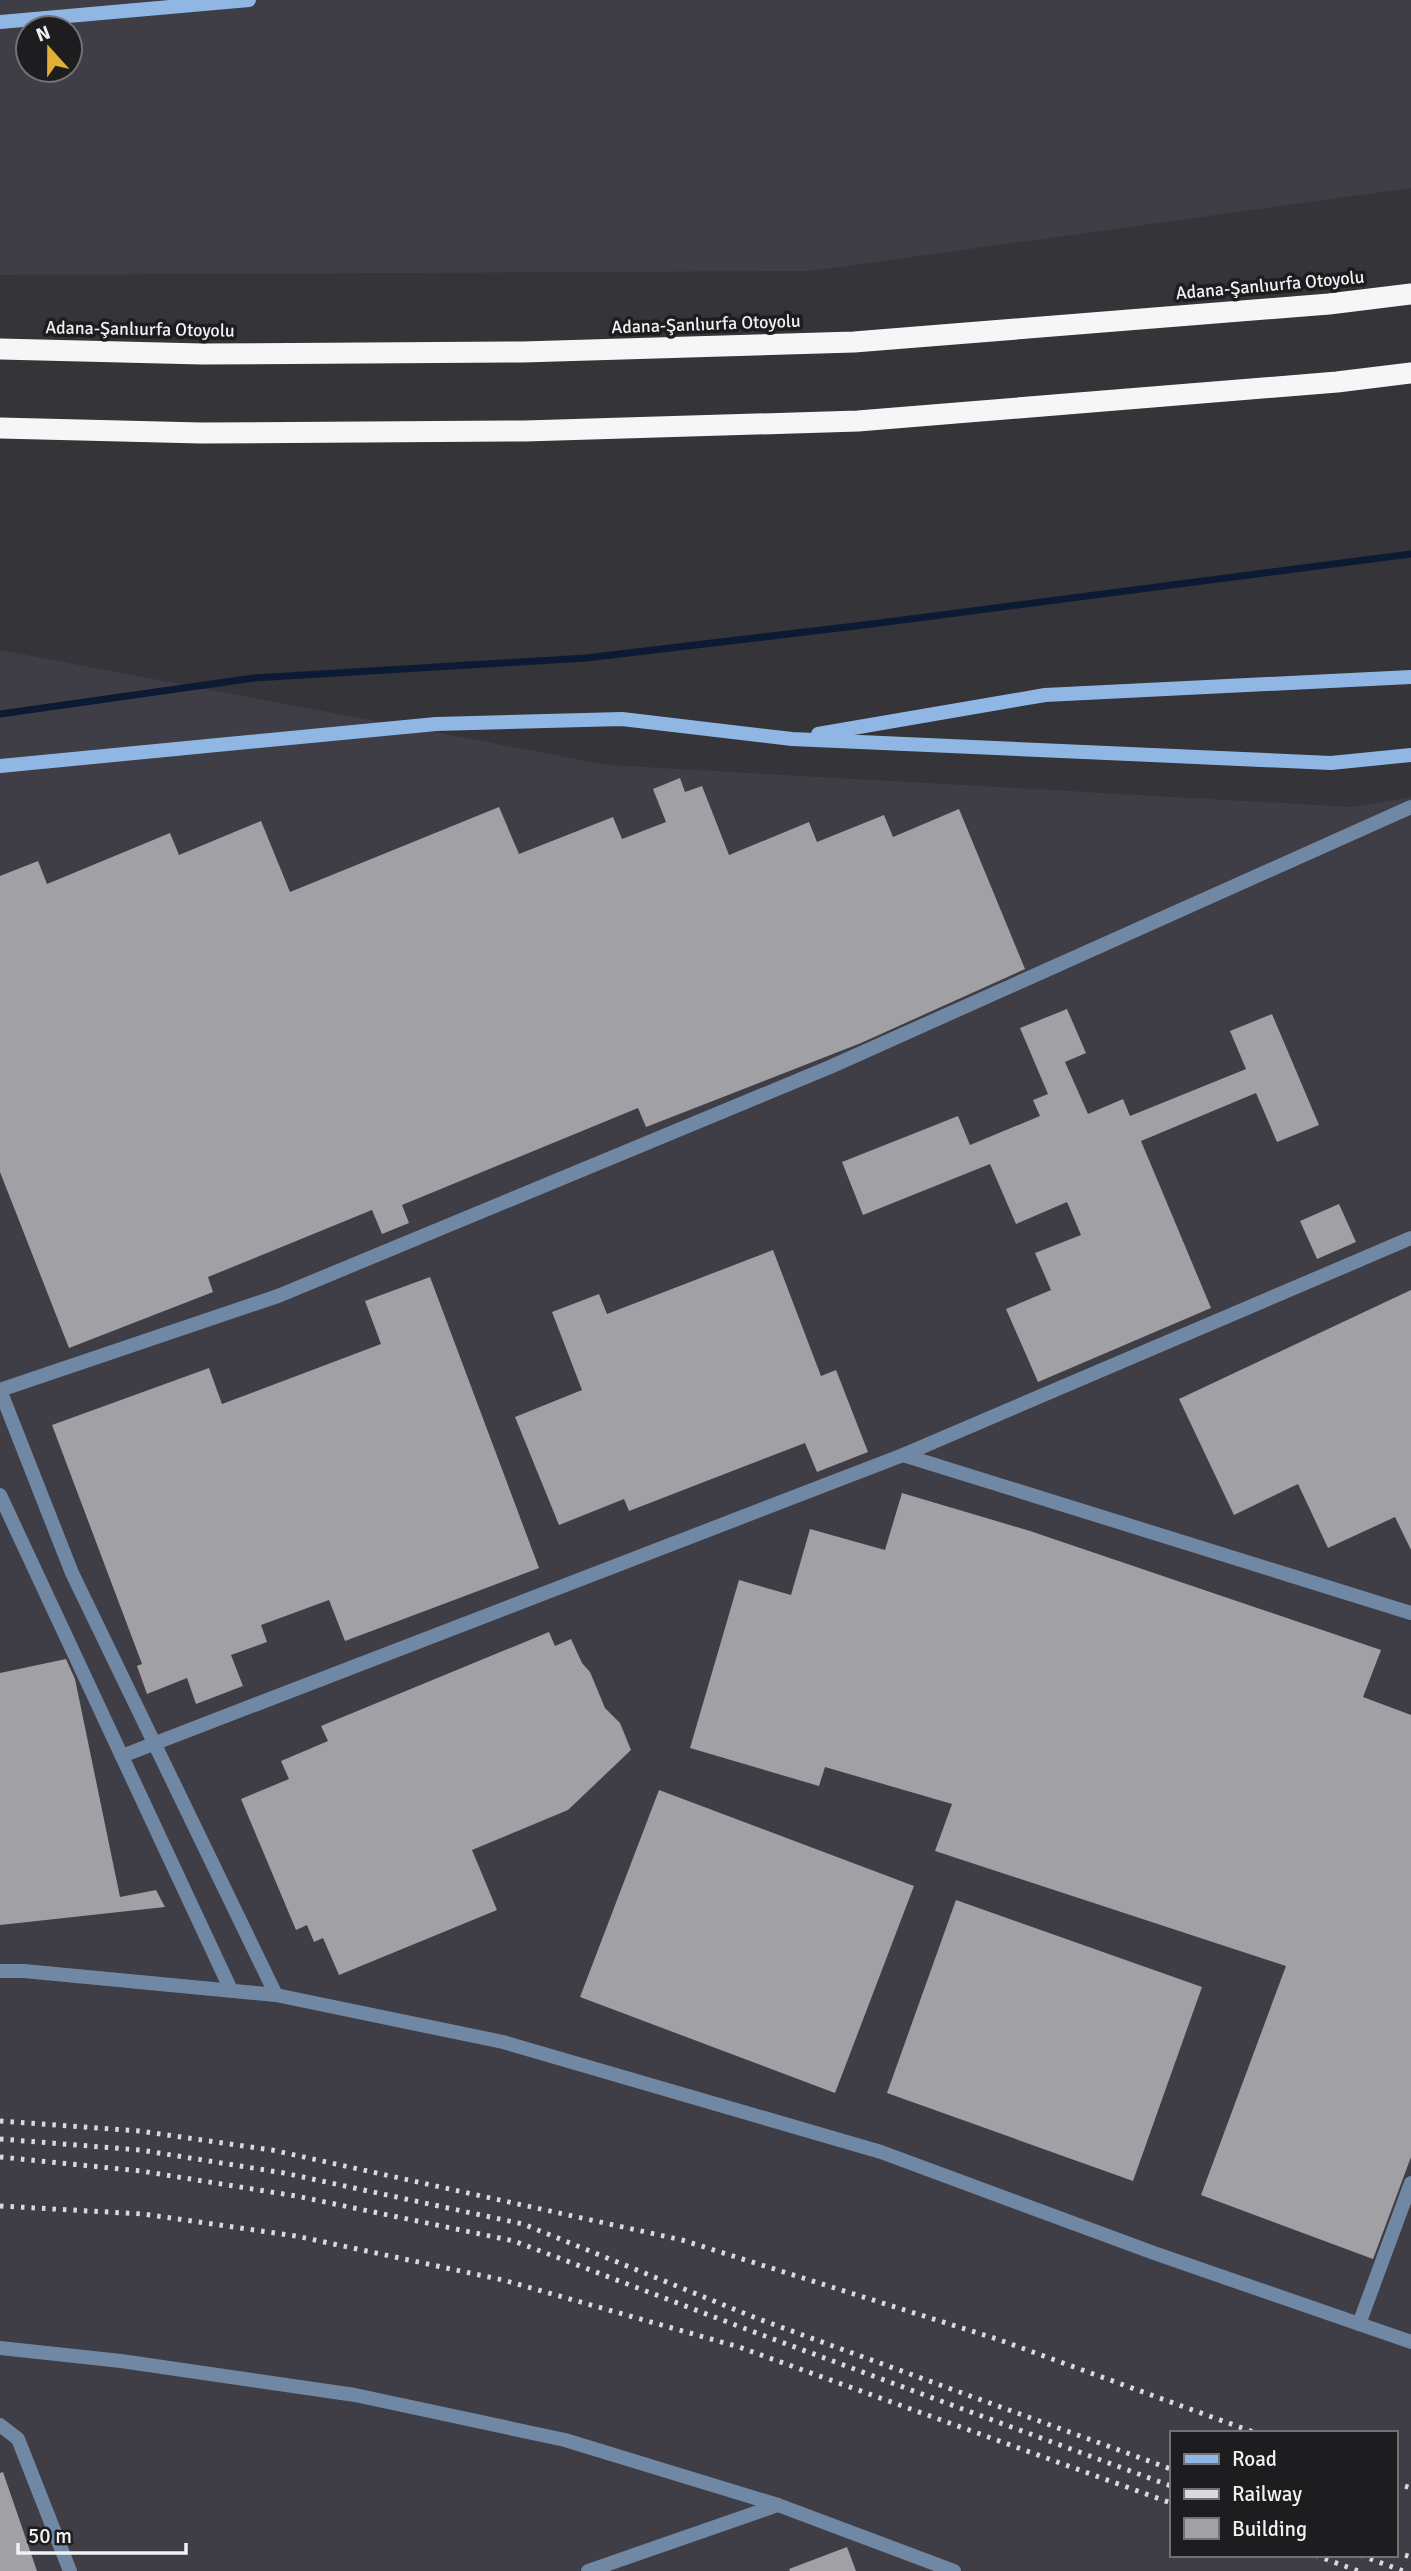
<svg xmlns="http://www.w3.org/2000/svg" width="1411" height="2571" viewBox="0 0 1411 2571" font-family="Signika,sans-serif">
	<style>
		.built { fill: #3f3d46; fill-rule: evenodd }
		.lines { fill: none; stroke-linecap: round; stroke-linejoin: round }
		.stream { stroke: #0d1a34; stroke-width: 7 }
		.building { fill: #a1a0a4 }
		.lane { stroke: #7088a4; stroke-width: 14 }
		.street { stroke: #7088a4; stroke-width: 14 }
		.secondary { stroke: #90b7e4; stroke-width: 14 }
		.highway { stroke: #f6f6f6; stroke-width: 21 }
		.rail { stroke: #dad9dc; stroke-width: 5; stroke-dasharray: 3.5 7; stroke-linecap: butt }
		.labels { text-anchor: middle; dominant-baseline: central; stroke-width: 7; stroke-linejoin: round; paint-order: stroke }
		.street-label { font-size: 18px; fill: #f1f0f2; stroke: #1d1c1e }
	</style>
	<rect width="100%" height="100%" fill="#353438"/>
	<g class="built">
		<path d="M0 0H1411V188L811 271 0 275ZM28 28H70V70H28Z"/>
		<path d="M0 650 608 765 1353 807 1411 797V2571H0ZM1171 2433H1395V2555H1171Z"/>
	</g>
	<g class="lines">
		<polyline class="stream" points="0,714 254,678 586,658 864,625 1411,554"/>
	</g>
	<g class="building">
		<polygon points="680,778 685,792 702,786 729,855 809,822 817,842 884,815 893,837 959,809 1025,969 861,1043 646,1127 638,1108 402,1205 409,1223 382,1234 372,1210 208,1277 213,1292 69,1348 0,1172 0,876 38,861 47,884 170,833 179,855 261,821 290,892 499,807 519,854 613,817 622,839 666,822 653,789"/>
		<polygon points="1067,1009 1086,1053 1065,1062 1088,1114 1123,1099 1130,1116 1246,1069 1230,1031 1272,1014 1319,1125 1277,1142 1256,1093 1141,1141 1211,1308 1038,1382 1006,1309 1051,1290 1035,1253 1081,1235 1067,1202 1016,1224 990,1164 863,1215 842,1162 958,1116 970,1145 1040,1116 1033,1100 1048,1094 1020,1028"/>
		<polygon points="1339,1204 1356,1242 1317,1259 1300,1221"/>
		<polygon points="773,1250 821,1376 836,1370 868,1452 817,1472 805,1443 629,1511 624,1499 559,1525 515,1417 582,1390 552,1312 599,1294 607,1314"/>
		<polygon points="430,1277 539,1568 345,1641 329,1600 261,1625 267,1642 231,1655 243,1686 196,1704 187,1678 147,1694 137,1666 142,1664 52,1425 209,1368 222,1404 381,1344 365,1301"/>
		<polygon points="1411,1290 1411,1550 1395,1517 1328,1548 1298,1484 1234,1515 1179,1399"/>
		<polygon points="902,1493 1030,1531 1381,1650 1363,1697 1411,1715 1411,2157 1373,2259 1201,2195 1286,1966 935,1851 952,1804 825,1767 819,1786 690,1748 739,1580 791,1595 810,1529 885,1550"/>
		<polygon points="549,1632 555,1646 571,1639 582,1663 590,1672 605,1708 620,1723 631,1750 568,1810 472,1850 497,1910 339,1975 323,1938 314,1942 307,1925 296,1930 241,1799 289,1779 281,1761 328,1741 321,1726"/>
		<polygon points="66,1659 75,1679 120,1897 156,1890 165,1907 0,1925 0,1673"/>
		<polygon points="659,1790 914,1886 835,2093 580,1997"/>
		<polygon points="956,1900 1202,1987 1133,2181 887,2093"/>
		<polygon points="3,2472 37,2571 0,2571 0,2473"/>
		<polygon points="847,2547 856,2571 790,2571 789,2569"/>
	</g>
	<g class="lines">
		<polyline class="lane" points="0,2425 18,2439 70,2571"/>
		<g class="street">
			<polyline points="0,1390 278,1296 830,1067 1411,807"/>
			<polyline points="0,1390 72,1573 276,1995"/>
			<polyline points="903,1455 1411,1613"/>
			<polyline points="0,1495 231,1990"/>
			<polyline points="122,1756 903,1455 1411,1238"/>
			<polyline points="0,1971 24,1971 276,1995 503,2042 881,2152 1154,2253 1411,2342"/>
			<polyline points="1359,2324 1411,2183"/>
			<polyline points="0,2348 121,2361 355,2395 565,2440 778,2505 954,2571"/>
			<polyline points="588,2571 778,2505"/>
		</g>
		<g class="secondary">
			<polyline points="0,22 249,0"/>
			<polyline points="818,734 1045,695 1411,677"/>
			<polyline points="0,766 436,724 622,719 792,739 1331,763 1411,755"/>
		</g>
		<g class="highway">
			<polyline points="0,349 202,354 523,352 854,342 1329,304 1411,294"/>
			<polyline points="0,428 201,433 525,431 858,421 1337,382 1411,373"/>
		</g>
		<g class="rail">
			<polyline points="0,2121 140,2131 272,2150 682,2240 997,2339 1256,2433"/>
			<polyline points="0,2139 140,2150 284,2173 523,2224 756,2318 1171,2469"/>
			<polyline points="0,2157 141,2171 296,2196 514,2241 746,2329 1171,2486"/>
			<polyline points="0,2206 143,2214 296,2236 503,2280 739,2347 1171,2503"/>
			<polyline points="1395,2483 1411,2488"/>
			<polyline points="1395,2552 1411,2557"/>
			<polyline points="1315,2555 1358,2571"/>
			<polyline points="1360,2555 1403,2571"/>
		</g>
	</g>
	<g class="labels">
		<g class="street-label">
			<text transform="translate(1270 285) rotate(-5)">Adana-Şanlıurfa Otoyolu</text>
			<text transform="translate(706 324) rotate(-2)">Adana-Şanlıurfa Otoyolu</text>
			<text transform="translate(140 329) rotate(1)">Adana-Şanlıurfa Otoyolu</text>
		</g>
	</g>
	<rect x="1170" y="2431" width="228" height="126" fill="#1d1c1e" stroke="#727173" stroke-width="2"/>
	<rect x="1184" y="2454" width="35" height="10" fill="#90b7e4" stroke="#727173" stroke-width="2"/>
	<text x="1232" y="2466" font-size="21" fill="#f1f0f2">Road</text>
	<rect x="1184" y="2489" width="35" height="10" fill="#dad9dc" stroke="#727173" stroke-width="2"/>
	<text x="1232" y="2501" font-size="21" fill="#f1f0f2">Railway</text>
	<rect x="1184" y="2518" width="35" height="21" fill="#a1a0a4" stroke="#727173" stroke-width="2"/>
	<text x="1232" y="2536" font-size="21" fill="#f1f0f2">Building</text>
	<g transform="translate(49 49) rotate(339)"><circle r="33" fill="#1d1c1e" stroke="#727173" stroke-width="2"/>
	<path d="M0-5L12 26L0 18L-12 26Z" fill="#e3ae35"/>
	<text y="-10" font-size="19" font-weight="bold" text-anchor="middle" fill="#f1f0f2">N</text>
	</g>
	<path d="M18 2543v10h168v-10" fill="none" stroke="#f1f0f2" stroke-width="3.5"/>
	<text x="28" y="2543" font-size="21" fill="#f1f0f2" stroke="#1d1c1e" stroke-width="5" paint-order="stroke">50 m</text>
</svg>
